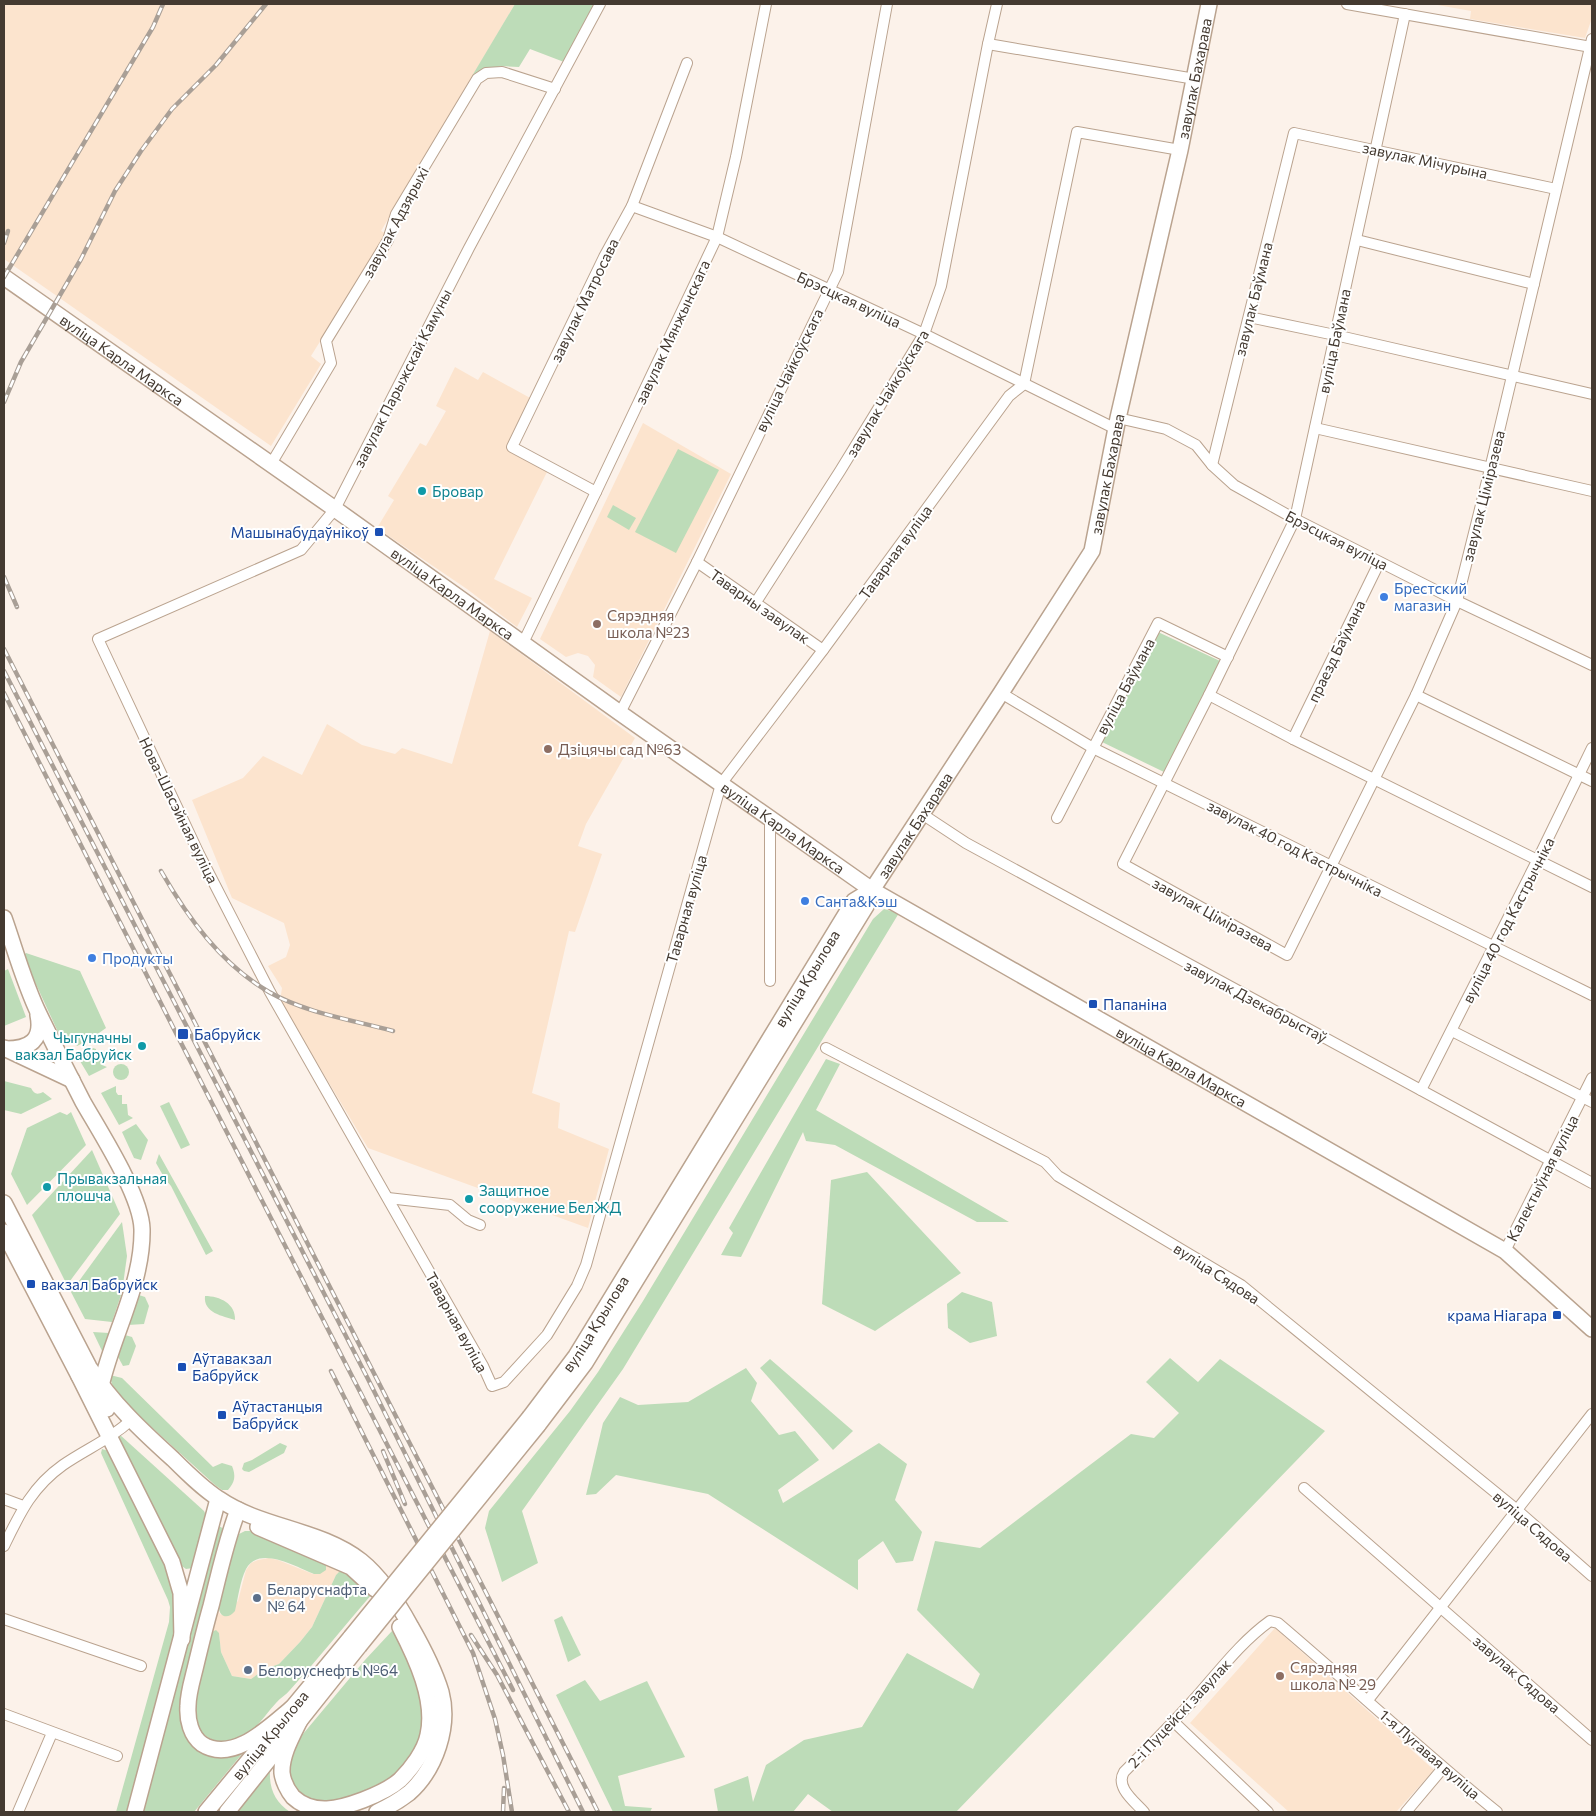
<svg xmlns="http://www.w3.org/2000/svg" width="1596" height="1816" viewBox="0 0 1596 1816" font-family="Commissioner,sans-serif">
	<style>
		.built { fill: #fce4ce }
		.green { fill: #bddcb8 }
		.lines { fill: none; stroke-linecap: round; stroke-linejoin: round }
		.street-casing { stroke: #baa38f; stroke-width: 12 }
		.secondary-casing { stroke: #baa38f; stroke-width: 18 }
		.street { stroke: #fff; stroke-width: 10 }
		.secondary { stroke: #fff; stroke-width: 15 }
		.rail-casing { stroke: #a99f96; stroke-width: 4.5 }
		.rail { stroke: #fff; stroke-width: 2.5; stroke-dasharray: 8; stroke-linecap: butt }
		.secondary-bridge-casing { stroke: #baa38f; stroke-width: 18; stroke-linecap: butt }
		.secondary-bridge { stroke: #fff; stroke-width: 15 }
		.culture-dot { fill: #0f9aa8; stroke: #fff; stroke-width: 2 }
		.transit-dot { fill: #1a4fb4; stroke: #fff; stroke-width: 2 }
		.shop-dot { fill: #3f7fe0; stroke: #fff; stroke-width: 2 }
		.education-dot { fill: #8d6e63; stroke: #fff; stroke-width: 2 }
		.service-dot { fill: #5c6f8a; stroke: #fff; stroke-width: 2 }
		.labels { text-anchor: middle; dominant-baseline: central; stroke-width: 4; stroke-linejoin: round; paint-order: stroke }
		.street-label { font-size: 15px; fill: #443a31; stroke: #fff }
		.culture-label { font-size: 15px; fill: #0d838f; stroke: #fff; text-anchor: start }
		.transit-label { font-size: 15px; fill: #164399; stroke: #fff; text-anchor: start }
		.shop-label { font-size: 15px; fill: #366cbe; stroke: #fff; text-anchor: start }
		.education-label { font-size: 15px; fill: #785e54; stroke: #fff; text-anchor: start }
		.service-label { font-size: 15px; fill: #4e5e75; stroke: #fff; text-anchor: start }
	</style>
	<rect width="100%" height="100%" fill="#fcf2ea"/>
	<g class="built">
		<polygon points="4,4 515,4 381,231 387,234 311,356 321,364 271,446 4,259"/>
		<polygon points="1432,4 1592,4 1592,18 1585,38 1470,19 1471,11"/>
		<polygon points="455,367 478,380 483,372 532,399 507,449 548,470 494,579 532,598 517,627 467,589 377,528 394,500 388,496 420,443 426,446 446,411 436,406"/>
		<polygon points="643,423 731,474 621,697 593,677 595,665 588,656 578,653 566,657 540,639"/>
		<polygon points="490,631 635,738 586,824 578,846 602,854 575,932 569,931 532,1093 560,1103 558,1128 609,1149 588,1228 368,1148 280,1001 282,988 268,966 286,957 290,945 284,923 232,898 192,800 243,778 263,756 302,775 327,724 362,745 395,754 402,748 452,764"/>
		<polygon points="269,1558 278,1560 313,1574 321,1559 344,1570 336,1575 312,1627 300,1642 279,1664 265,1669 251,1679 232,1676 221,1652 219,1633 212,1631 218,1611 221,1615 238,1601 246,1570 251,1563 258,1560"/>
		<polygon points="1275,1628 1434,1770 1396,1812 1289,1812 1190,1723"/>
	</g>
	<g class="green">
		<polygon points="515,4 594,4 564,62 530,49 519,67 501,66 472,76"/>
		<polygon points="678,449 719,470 676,553 635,532"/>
		<polygon points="613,505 636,518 629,530 607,517"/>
		<polygon points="1158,632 1220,661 1164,772 1102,742"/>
		<polygon points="884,909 899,913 623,1369 522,1511 538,1563 502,1582 485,1528 489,1511 570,1411 598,1372 643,1301 873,919"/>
		<polygon points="26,953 80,971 106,1028 89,1040 77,1046 74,1041 64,1045 23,956"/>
		<polygon points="8,969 26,1017 4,1026 4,971"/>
		<polygon points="93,1048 96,1049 96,1053 99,1055 99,1059 103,1060 102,1065 107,1067 89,1076 77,1056"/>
		<polygon points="826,1059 840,1064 816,1110 1009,1222 977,1222 835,1145 806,1141 803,1132 741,1257 721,1255 733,1233 729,1228"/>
		<circle cx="121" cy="1072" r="8"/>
		<path d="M4 1081 31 1088C34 1094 37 1095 43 1092L52 1099 21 1114 4 1110Z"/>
		<polygon points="116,1086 116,1092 118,1095 122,1095 122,1104 127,1104 128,1115 133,1118 119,1125 101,1093"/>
		<polygon points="169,1102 190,1145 181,1149 160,1106"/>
		<polygon points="60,1112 67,1115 71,1112 86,1145 27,1205 11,1174 27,1128"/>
		<polygon points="136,1124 148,1140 141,1160 134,1158 122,1132"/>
		<polygon points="92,1150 120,1214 67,1285 32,1215"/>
		<polygon points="159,1154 213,1251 206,1255 171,1186 165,1179 156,1163"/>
		<polygon points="867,1172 961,1273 875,1331 822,1304 831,1180"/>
		<polygon points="122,1222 127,1256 122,1292 112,1322 85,1319 71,1292"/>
		<polygon points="962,1292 992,1302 997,1336 970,1343 948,1328 947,1304"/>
		<polygon points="136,1294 145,1297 149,1306 144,1324 128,1325"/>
		<path d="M205 1296C220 1296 236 1304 235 1320 223 1316 203 1313 205 1296Z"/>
		<polygon points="93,1332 109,1333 103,1353"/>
		<polygon points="125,1335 132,1337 136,1346 129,1365 123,1366 117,1355"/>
		<polygon points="1170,1358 1198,1382 1220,1359 1325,1431 956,1812 833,1812 808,1794 793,1812 718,1812 714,1789 748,1776 753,1802 766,1765 804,1740 862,1727 907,1653 973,1689 980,1674 917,1610 935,1541 980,1548 1131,1434 1154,1438 1179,1413 1146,1382"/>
		<polygon points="770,1359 853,1431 833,1450 760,1368"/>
		<polygon points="746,1368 757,1383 751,1401 779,1435 795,1431 819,1460 778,1490 783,1503 879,1443 907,1464 895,1500 922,1532 913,1561 896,1563 883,1541 858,1560 858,1590 708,1494 616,1475 596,1494 586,1495 603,1423 620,1397 638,1405 688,1402"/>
		<path d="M110 1375 122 1378 213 1467 222 1463 232 1466C236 1476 235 1482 228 1490H222L215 1485 124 1402C117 1394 111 1386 110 1375Z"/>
		<polygon points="119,1434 204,1511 206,1515 193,1568 186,1569 179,1564 121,1450 117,1435"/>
		<polygon points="280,1443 287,1446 284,1453 249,1472 244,1471 242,1469 244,1463 252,1460"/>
		<polygon points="102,1449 112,1452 165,1558 175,1591 177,1613 173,1654 131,1812 116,1812 169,1622 170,1607 168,1600 101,1453"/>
		<polygon points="219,1526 224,1529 181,1703 181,1724 189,1741 246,1749 194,1812 141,1812"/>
		<path d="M245 1531H250L321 1559 326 1565V1570L320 1574H314C296 1567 259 1545 246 1569 240 1581 238 1598 235 1611 228 1620 218 1617 219 1605L236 1540 239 1534Z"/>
		<path d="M344 1570 372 1594C344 1626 318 1659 290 1690 286 1695 280 1698 276 1703 265 1715 256 1730 242 1739 230 1745 216 1743 206 1736 180 1719 205 1656 212 1632L216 1630 219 1633 221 1652 232 1676 251 1679 265 1669 279 1664 300 1642 312 1627 336 1575 339 1572Z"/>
		<polygon points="562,1616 581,1655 568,1662 554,1620"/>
		<path d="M392 1631C404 1649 416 1668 421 1689 428 1717 421 1748 402 1769 390 1781 357 1797 341 1802 331 1805 317 1802 306 1802 302 1797 296 1793 292 1787 282 1773 295 1746 303 1734L365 1660Z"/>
		<polygon points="585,1680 600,1701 647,1681 685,1757 618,1776 625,1806 652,1808 650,1812 613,1812 556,1695"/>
		<path d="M270 1772C269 1789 276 1803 290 1812H237Z"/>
	</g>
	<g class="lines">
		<g class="street-casing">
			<g id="street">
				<polyline points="600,4 469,248 335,509 301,550 98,639 199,854 270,992 483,1366 492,1386 504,1382 547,1335 577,1286 586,1265 721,784 823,650 1009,396 1024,384 1077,132 1180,150"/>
				<polyline points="1347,4 1591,47"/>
				<polyline points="1405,14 1295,519 1209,695 1123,864 1287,955 1416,695 1457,601 1490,469 1592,39"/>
				<polyline points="988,44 1195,79"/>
				<polyline points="632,206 717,237 924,334 1116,429"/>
				<polyline points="1357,240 1534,284"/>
				<polyline points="1249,317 1335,335 1592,394"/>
				<polyline points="1118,418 1166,429 1196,445 1212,465 1234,485 1295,519 1457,601 1592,665"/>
				<polyline points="1315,428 1592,491"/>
				<polyline points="271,464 331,363 326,341 388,240 396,214 477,79 486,73 502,72 555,89"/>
				<polyline points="1212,465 1294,133 1556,189"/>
				<polyline points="596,492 512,447 604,257 632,206 687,63"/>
				<polyline points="697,562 823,650"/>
				<polyline points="756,602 840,471 924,334 941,286 988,44 997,4"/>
				<polyline points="523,643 596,492 717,237 736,157 766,4"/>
				<polyline points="1001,693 1093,748 1592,995"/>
				<polyline points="1209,695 1293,739 1592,887"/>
				<polyline points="1416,695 1592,781"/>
				<polyline points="620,713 697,562 838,272 887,4"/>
				<polyline points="1293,739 1379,563"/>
				<polyline points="922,814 966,843 1592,1183"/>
				<polyline points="770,818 770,981"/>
				<polyline points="1057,818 1158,623 1228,657"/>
				<polyline points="1452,1031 1592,1102"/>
				<polyline points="826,1048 1045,1162 1058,1176 1241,1285 1517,1510 1592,1576"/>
				<polyline points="1421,1090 1538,859 1592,748"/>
				<polyline points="388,1198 450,1205 468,1220 480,1225"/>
				<polyline points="1505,1251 1592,1078"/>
				<polyline points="1304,1488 1592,1740"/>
				<polyline points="4,1499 23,1506"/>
				<path d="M4 1546C20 1513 32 1487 63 1465 86 1449 111 1439 131 1420"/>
				<polyline points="4,1619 141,1666"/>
				<polyline points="1368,1700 1592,1414"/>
				<polyline points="4,1714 117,1756"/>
				<polyline points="1174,1722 1268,1812"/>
				<polyline points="18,1812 52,1733"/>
				<path d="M1144 1812C1134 1801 1115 1787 1124 1772 1149 1747 1174 1722 1197 1696 1220 1670 1242 1641 1270 1621L1278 1623C1351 1685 1422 1751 1497 1812"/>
				<polyline points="1406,1812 1443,1768"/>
			</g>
		</g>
		<g class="secondary-casing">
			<g id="secondary">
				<path id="s1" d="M4 277 335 509 620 713 872 890 1505 1251 1592 1329"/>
				<path d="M4 918C15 949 24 983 39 1014 53 1043 68 1073 83 1102 100 1132 141 1195 142 1229 143 1284 113 1333 101 1386"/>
				<polyline points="4,1048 72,1080"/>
				<path d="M6 1049C30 1049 43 1040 38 1015"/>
				<path d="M4 1203 89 1367C112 1403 142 1431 173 1459 187 1473 202 1488 219 1499 261 1528 320 1529 361 1561 382 1578 398 1603 411 1627 423 1648 434 1669 441 1692 450 1726 436 1769 409 1793 400 1800 388 1807 377 1812"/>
				<polyline points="4,1232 79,1376 172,1562 181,1593 182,1639"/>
				<polyline points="79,1376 107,1409"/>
				<path id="s2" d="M530 1417 576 1356 854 901 872 890"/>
				<path id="s3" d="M538 1425 585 1363 866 906 872 890 1001 693 1092 551 1118 418 1180 150 1209 4"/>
				<path d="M238 1510C226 1541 219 1574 211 1606 205 1627 200 1648 195 1669 192 1681 188 1694 188 1706 187 1720 191 1736 202 1744 233 1764 270 1726 292 1708"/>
				<polyline points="258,1527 351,1567 375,1589"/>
				<path d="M302 1716C294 1733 281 1754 282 1773 283 1781 288 1791 293 1797 314 1816 339 1809 363 1800 376 1795 390 1789 400 1780 411 1769 425 1751 428 1735 436 1700 416 1658 400 1627"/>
				<polyline points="135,1812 218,1499"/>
				<path id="s4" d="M206 1812 351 1637"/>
				<polyline points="227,1812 359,1646"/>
			</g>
		</g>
		<use href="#street" class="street"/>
		<use href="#secondary" class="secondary"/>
		<g class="rail-casing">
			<g id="rail">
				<polyline points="4,243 8,231"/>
				<polyline points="4,277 153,27 163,4"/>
				<polyline points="4,402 21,362 81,259 115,191 141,151 172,109 216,65 266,4"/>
				<polyline points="4,577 17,607"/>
				<polyline points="4,649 598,1812"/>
				<polyline points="4,671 368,1379 583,1812"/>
				<polyline points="4,693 178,1037 513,1690"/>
				<path d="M161 871C188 918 221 964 269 992 306 1013 352 1020 393 1031"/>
				<polyline points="331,1371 473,1653 495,1719 503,1755 512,1812"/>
				<polyline points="383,1451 405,1504"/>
				<polyline points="471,1635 497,1675 569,1812"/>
				<polyline points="503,1812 504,1788"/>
			</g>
		</g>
		<use href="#rail" class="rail"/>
		<g class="secondary-bridge-casing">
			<g id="secondary-bridge">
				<polyline points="351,1637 530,1417"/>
				<polyline points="359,1646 538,1425"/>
			</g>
		</g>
		<use href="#secondary-bridge" class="secondary-bridge"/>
	</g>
	<g class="culture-dot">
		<circle cx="422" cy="491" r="5"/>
		<circle cx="142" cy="1046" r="5"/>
		<circle cx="47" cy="1187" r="5"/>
		<circle cx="469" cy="1199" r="5"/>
	</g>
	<g class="transit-dot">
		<rect x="374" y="527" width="10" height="10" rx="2.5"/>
		<rect x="1088" y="999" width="10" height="10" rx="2.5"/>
		<rect x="177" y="1028" width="12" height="12" rx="2.5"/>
		<rect x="26" y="1279" width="10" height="10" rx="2.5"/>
		<rect x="1552" y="1310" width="10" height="10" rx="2.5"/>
		<rect x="177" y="1362" width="10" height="10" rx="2.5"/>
		<rect x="217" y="1410" width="10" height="10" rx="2.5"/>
	</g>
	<g class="shop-dot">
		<circle cx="1384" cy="597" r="5"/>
		<circle cx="805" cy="901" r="5"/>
		<circle cx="92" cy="958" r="5"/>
	</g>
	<g class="education-dot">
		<circle cx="597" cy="624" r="5"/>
		<circle cx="548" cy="749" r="5"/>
		<circle cx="1280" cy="1676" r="5"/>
	</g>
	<g class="service-dot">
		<circle cx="257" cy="1598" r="5"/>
		<circle cx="248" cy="1670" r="5"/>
	</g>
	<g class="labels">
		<g class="street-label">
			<text stroke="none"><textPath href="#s3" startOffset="1519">завулак Бахарава</textPath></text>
			<text transform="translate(1425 160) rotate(12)">завулак Мічурына</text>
			<text transform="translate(395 222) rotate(-62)">завулак Адзярыхі</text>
			<text transform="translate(849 299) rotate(25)">Брэсцкая вуліца</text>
			<text transform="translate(1253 299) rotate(-76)">завулак Баўмана</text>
			<text transform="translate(584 300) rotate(-64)">завулак Матросава</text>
			<text transform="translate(672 332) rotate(-65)">завулак Мянжынскага</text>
			<text transform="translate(1334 341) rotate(-78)">вуліца Баўмана</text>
			<text stroke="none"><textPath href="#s1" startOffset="144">вуліца Карла Маркса</textPath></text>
			<text transform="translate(789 370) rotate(-64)">вуліца Чайкоўскага</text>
			<text transform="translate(402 378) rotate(-63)">завулак Парыжскай Камуны</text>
			<text transform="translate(887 393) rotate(-59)">завулак Чайкоўскага</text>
			<text stroke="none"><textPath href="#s3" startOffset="1114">завулак Бахарава</textPath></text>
			<text transform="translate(1483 496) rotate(-76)">завулак Ціміразева</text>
			<text transform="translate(1337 540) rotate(27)">Брэсцкая вуліца</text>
			<text transform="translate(895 552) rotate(-54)">Таварная вуліца</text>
			<text stroke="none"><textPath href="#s1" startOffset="549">вуліца Карла Маркса</textPath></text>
			<text transform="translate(760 606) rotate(35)">Таварны завулак</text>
			<text transform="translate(1336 651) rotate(-64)">праезд Баўмана</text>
			<text transform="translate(1125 686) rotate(-62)">вуліца Баўмана</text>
			<text transform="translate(179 810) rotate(64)">Нова-Шасэйная вуліца</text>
			<text stroke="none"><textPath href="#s3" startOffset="709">завулак Бахарава</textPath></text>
			<text stroke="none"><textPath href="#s1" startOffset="954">вуліца Карла Маркса</textPath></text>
			<text transform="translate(1295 848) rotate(27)">завулак 40 год Кастрычніка</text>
			<text transform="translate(686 909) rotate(-74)">Таварная вуліца</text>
			<text transform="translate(1213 914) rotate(29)">завулак Ціміразева</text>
			<text transform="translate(1508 920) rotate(-63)">вуліца 40 год Кастрычніка</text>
			<text stroke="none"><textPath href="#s2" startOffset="519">вуліца Крылова</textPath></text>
			<text transform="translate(1256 1001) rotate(28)">завулак Дзекабрыстаў</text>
			<text stroke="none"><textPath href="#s1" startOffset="1419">вуліца Карла Маркса</textPath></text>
			<text transform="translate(1542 1178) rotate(-63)">Калектыўная вуліца</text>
			<text transform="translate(1217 1273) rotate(33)">вуліца Сядова</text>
			<text transform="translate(457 1322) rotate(61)">Таварная вуліца</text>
			<text stroke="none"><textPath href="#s2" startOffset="114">вуліца Крылова</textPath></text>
			<text transform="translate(1533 1526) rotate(41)">вуліца Сядова</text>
			<text transform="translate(1517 1674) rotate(41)">завулак Сядова</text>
			<text transform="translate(1179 1713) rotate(-47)">2-і Пуцейскі завулак</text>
			<text stroke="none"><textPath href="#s4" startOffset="100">вуліца Крылова</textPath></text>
			<text transform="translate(1430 1754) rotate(41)">1-я Лугавая вуліца</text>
		</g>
		<g class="culture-label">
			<text x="432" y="491">Бровар</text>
			<text x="132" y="1037" text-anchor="end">Чыгуначны<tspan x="132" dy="17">вакзал Бабруйск</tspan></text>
			<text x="57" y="1178">Прывакзальная<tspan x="57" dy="17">плошча</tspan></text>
			<text x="479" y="1190">Защитное<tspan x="479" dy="17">сооружение БелЖД</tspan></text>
		</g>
		<g class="transit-label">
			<text x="369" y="532" text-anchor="end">Машынабудаўнікоў</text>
			<text x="1103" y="1004">Папаніна</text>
			<text x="194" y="1034">Бабруйск</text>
			<text x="41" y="1284">вакзал Бабруйск</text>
			<text x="1547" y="1315" text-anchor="end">крама Ніагара</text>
			<text x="192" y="1358">Аўтавакзал<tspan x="192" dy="17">Бабруйск</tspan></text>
			<text x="232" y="1406">Аўтастанцыя<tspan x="232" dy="17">Бабруйск</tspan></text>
		</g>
		<g class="shop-label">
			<text x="1394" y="588">Брестский<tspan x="1394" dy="17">магазин</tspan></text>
			<text x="815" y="901">Санта&amp;Кэш</text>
			<text x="102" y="958">Продукты</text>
		</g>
		<g class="education-label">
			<text x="607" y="615">Сярэдняя<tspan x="607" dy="17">школа №23</tspan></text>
			<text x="558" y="749">Дзіцячы сад №63</text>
			<text x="1290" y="1667">Сярэдняя<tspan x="1290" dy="17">школа № 29</tspan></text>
		</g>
		<g class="service-label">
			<text x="267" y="1589">Беларуснафта<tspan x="267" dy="17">№ 64</tspan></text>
			<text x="258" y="1670">Белоруснефть №64</text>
		</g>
	</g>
	<rect width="1596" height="1816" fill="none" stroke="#443a31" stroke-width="10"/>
</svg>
